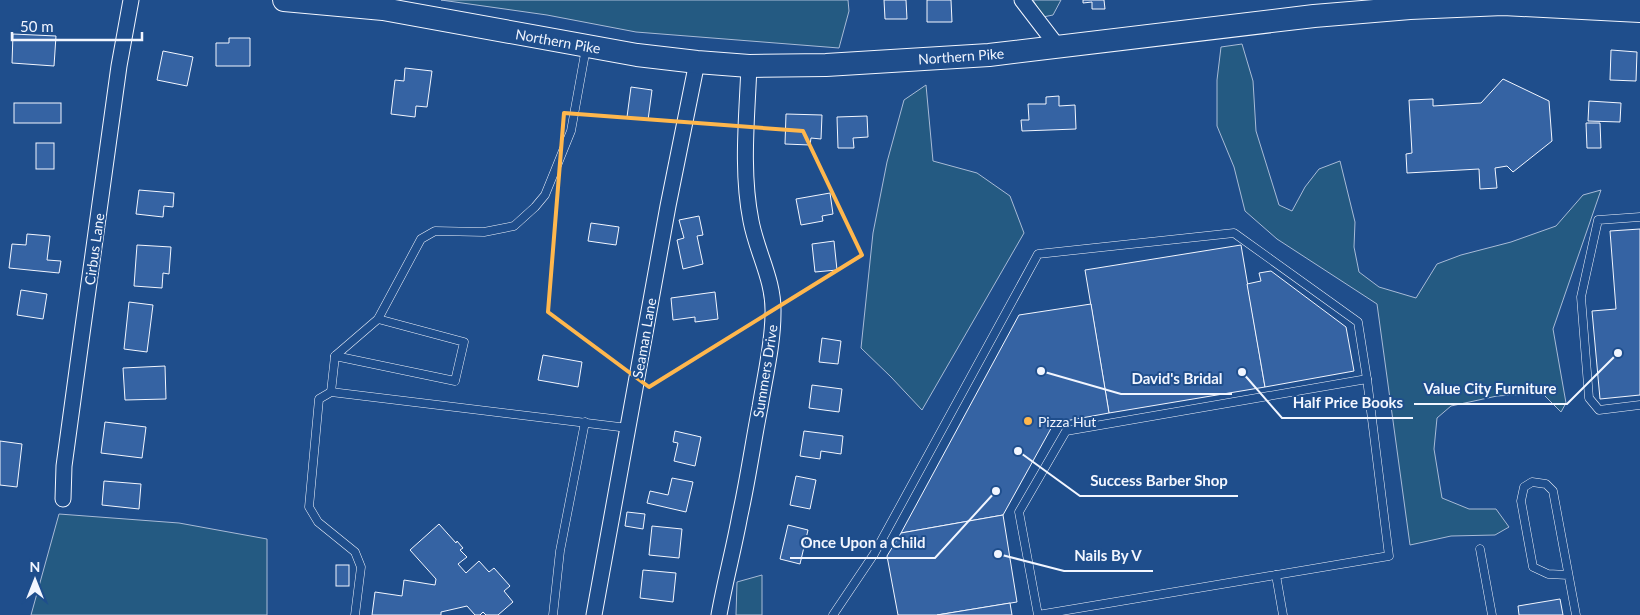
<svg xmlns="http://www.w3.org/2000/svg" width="1640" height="615" viewBox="0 0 1640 615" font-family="Lato,sans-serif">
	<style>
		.green { fill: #245a82; stroke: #a8bbd7 }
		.building { fill: #3563a3; stroke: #f2f6ff }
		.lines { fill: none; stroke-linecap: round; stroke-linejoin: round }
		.lane-casing { stroke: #f2f6ff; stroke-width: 9 }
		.street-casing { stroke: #f2f6ff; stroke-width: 17 }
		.secondary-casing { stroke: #f2f6ff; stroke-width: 24 }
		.lane { stroke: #1f4e8c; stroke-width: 8 }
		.street { stroke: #1f4e8c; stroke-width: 15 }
		.secondary { stroke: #1f4e8c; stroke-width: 22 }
		.marked { fill: none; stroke: #ffb74d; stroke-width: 4; stroke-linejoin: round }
		.poi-dot { fill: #ffb74d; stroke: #1f4e8c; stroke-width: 2 }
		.labels { text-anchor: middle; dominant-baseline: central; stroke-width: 4; stroke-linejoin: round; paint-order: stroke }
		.street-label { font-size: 14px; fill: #f2f6ff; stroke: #1f4e8c }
		.poi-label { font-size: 14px; fill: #f2f6ff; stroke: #1f4e8c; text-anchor: start }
		.leader { fill: none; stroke: #f2f6ff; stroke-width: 2 }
		.callout-dot { fill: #f2f6ff; stroke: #1f4e8c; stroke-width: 2 }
		.callout-label { font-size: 15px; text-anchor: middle; font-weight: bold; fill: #f2f6ff; stroke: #1f4e8c; stroke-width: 4; stroke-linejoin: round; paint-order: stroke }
	</style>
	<rect width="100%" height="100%" fill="#1f4e8c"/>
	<g class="green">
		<polygon points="441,0 848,0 849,11 839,48 636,32 547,15"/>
		<polygon points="1033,0 1061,0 1053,15 1043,17"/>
		<polygon points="1242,44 1253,81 1256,131 1279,205 1292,211 1305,187 1319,169 1340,161 1355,222 1354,247 1359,272 1379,287 1416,298 1437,264 1461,255 1511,242 1556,226 1583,195 1601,190 1553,329 1566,403 1561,412 1542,393 1497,396 1451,406 1437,418 1434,449 1442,498 1469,509 1496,509 1509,527 1495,535 1451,536 1410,545 1377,304 1277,239 1245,211 1234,167 1217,126 1217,80 1221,47"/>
		<polygon points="926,85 933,161 977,173 1010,196 1024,233 922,410 891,377 861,348 873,233 887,162 904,100"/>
		<polygon points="59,514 179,523 267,539 267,615 31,615"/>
		<polygon points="762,575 762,615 736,615 737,582"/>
	</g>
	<g class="building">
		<polygon points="884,0 906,0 907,19 885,19"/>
		<polygon points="927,0 951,0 952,22 927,22"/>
		<polygon points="1083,0 1104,0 1105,9 1092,9 1092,2 1083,3"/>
		<polygon points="13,34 56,36 54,66 12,63"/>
		<polygon points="229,38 250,38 250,66 216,66 216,43 229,43"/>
		<polygon points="1611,50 1637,52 1636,81 1610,80"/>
		<polygon points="163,51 193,57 187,86 157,80"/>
		<polygon points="405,68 432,71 427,107 416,106 415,117 391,114 395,80 404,81"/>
		<polygon points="1503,79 1549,101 1552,141 1513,172 1507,166 1495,168 1497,188 1480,189 1479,169 1407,173 1406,154 1412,153 1409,100 1433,99 1433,106 1481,103"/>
		<polygon points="631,87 652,90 648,120 627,117"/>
		<polygon points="1059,96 1059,106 1075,105 1076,129 1022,131 1021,120 1029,120 1028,104 1046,104 1046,97"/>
		<polygon points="1589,101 1621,103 1620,122 1588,121"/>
		<rect x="14" y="103" width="47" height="20"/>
		<polygon points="786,114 822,115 821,139 811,138 810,145 785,144"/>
		<polygon points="867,116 868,137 853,138 854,148 838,148 837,117"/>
		<polygon points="1586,123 1600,123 1601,148 1587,148"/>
		<rect x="36" y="143" width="18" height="26"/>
		<polygon points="139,190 174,193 173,207 164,206 163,217 136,214"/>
		<polygon points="830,193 833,214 822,216 823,221 801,225 796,199"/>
		<polygon points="699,216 703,235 697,236 703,264 683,269 677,240 684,238 679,220"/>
		<polygon points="591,223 619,227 616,245 588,241"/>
		<polygon points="1640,229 1640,395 1600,399 1592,311 1616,309 1610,231"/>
		<polygon points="27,234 50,236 47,260 61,261 59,273 9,268 12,244 26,245"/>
		<polygon points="834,241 837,270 815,272 812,244"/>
		<polygon points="137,245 171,247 169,274 163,273 162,288 134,286"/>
		<polygon points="1241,245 1265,387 1109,413 1085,270"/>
		<polygon points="1271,271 1346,327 1354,371 1265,387 1247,284 1261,281 1259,273"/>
		<polygon points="21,290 47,294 43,319 17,315"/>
		<polygon points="715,292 718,319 695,322 695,317 673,320 671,298"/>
		<polygon points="129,302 153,305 147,352 124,349"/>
		<polygon points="1091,304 1109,413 1054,423 1003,515 901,533 1019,315"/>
		<polygon points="822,338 841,341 838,364 819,362"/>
		<polygon points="543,355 582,362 578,387 538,380"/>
		<polygon points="165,366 166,399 125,400 123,368"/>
		<polygon points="812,385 842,389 839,412 809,408"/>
		<polygon points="105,422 146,427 142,458 101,453"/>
		<polygon points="675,431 701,437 695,466 674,461 678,443 673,442"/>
		<polygon points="804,431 843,436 841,454 821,451 820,459 800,456"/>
		<polygon points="0,441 22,444 17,487 0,485"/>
		<polygon points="796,476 816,480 810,509 790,505"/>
		<polygon points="672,478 693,482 686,512 647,503 650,491 668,495"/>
		<polygon points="104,481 141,484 139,509 102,505"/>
		<polygon points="627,512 645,514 643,529 625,526"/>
		<polygon points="1003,515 1017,602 937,615 898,615 887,556 901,533"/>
		<polygon points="439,524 456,543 457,541 463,548 460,550 467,557 458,564 466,573 479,561 489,572 494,568 510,586 504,591 513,602 498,615 486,615 483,612 480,615 475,615 467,606 441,612 441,615 372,615 375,592 402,596 404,580 435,585 436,579 410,550"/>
		<polygon points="788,525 808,530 800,564 780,559"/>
		<polygon points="652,526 682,529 679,558 649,555"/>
		<rect x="336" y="565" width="13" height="21"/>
		<polygon points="643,570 676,573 673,602 640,598"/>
		<polygon points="1560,599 1563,615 1519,615 1518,606"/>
		<polygon points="1010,603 1012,615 937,615"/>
	</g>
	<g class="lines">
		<g class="lane-casing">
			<g id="lane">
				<polyline points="1640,217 1598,220 1581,297 1589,398 1599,410 1640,405"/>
				<polyline points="335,356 455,381 464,342 378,319"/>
				<polygon points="1367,379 1389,556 1038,615 1019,512 1066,431"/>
				<polyline points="331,392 335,356 378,319 421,239 435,231 484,232 514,226 535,207 545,195 571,131 586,48"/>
				<polyline points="1480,549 1492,615"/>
				<polyline points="1276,575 1283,615"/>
				<polyline points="1568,575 1548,574 1533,567 1521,501 1524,487 1532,482 1546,484 1553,491 1576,615"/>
				<polyline points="355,615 361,567 355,552 318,522 309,507 319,399 331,392 628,428"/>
				<polyline points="553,615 560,551 585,422"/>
				<polyline points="833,615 874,554 1038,254 1234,233 1358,322 1367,379"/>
			</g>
		</g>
		<g class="street-casing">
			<g id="street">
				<polyline points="1022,0 1058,47"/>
				<polyline points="63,499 64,466 81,341 119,66 131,0"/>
				<polyline points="594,615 668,206 697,62"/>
				<path d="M719 615C725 581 734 548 740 515 748 479 753 443 760 407 765 376 773 344 773 313 774 280 757 253 751 221 741 171 747 117 749 66"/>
			</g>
		</g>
		<g class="secondary-casing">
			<polyline id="secondary" points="284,0 383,9 637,55 697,62 749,66 826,65 989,55 1314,16 1410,8 1503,4 1640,11"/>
		</g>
		<use href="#lane" class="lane"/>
		<use href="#street" class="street"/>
		<use href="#secondary" class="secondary"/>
	</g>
	<path class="marked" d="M564 113 803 131 862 255 649 387 548 312Z"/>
	<circle class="poi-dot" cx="1028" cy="421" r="5"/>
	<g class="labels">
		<g class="street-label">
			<text transform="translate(558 41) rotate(10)">Northern Pike</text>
			<text transform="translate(961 56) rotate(-4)">Northern Pike</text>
			<text transform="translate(94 249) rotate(-82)">Cirbus Lane</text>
			<text transform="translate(644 338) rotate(-80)">Seaman Lane</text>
			<text transform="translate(765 371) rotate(-81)">Summers Drive</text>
		</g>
		<g class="poi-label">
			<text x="1038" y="421">Pizza Hut</text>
		</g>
	</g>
	<path class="leader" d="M1041 371L1121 394H1232M1618 353L1567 404H1414M1242 372L1282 418H1413M1018 451L1080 496H1238M996 491L935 558H790M998 554L1064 571H1153"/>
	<g class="callout-dot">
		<circle cx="1041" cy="371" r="5"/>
		<circle cx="1618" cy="353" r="5"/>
		<circle cx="1242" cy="372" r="5"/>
		<circle cx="1018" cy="451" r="5"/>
		<circle cx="996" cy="491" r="5"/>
		<circle cx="998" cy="554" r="5"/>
	</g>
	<g class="callout-label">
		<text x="1177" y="384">David's Bridal</text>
		<text x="1490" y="394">Value City Furniture</text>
		<text x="1348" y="408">Half Price Books</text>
		<text x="1159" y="486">Success Barber Shop</text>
		<text x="863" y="548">Once Upon a Child</text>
		<text x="1108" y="561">Nails By V</text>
	</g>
	<g transform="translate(35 580)" stroke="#1f4e8c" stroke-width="4" paint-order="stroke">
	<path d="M0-4L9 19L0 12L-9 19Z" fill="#f2f6ff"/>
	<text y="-8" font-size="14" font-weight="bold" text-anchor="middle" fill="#f2f6ff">N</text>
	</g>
	<path d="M12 32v8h130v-8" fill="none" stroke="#f2f6ff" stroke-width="2.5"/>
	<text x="20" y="32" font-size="15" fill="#f2f6ff" stroke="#1f4e8c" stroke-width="4" paint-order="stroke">50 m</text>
</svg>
